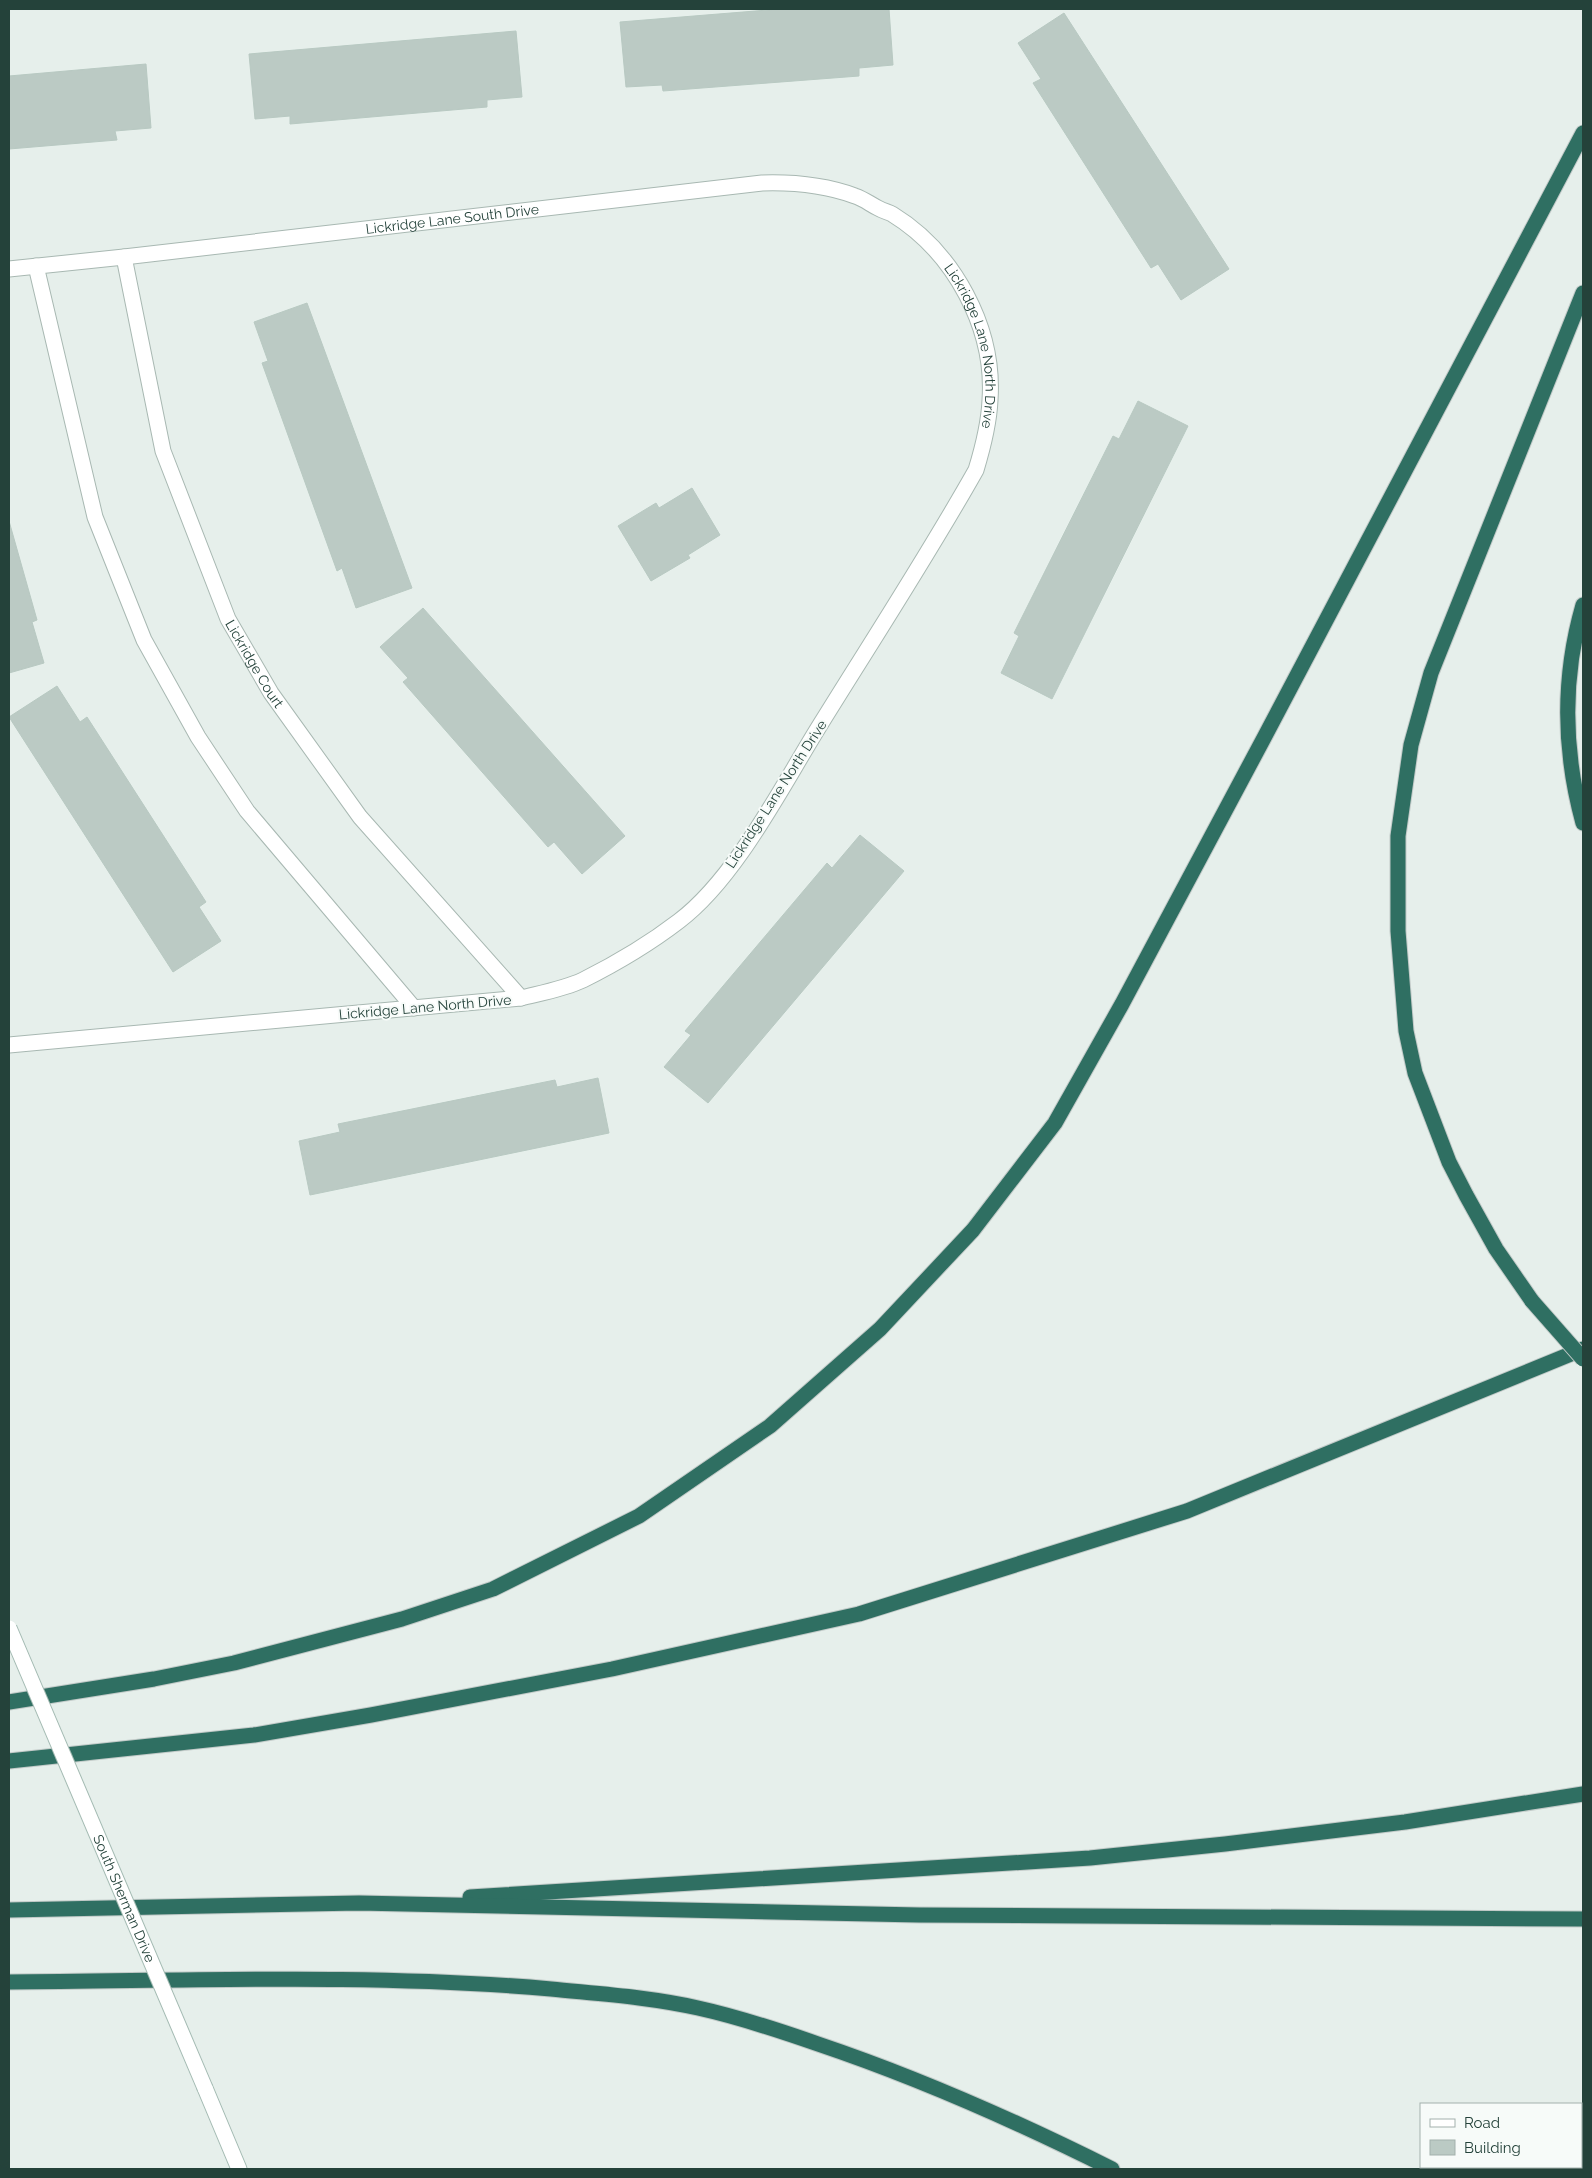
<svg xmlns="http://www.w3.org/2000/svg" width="1592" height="2178" viewBox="0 0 1592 2178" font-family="Raleway,sans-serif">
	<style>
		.building { fill: #bbcac4; stroke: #b8c9c2 }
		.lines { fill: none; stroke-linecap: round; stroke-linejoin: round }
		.service-casing { stroke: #a8b8b2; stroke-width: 17 }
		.minor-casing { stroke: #a8b8b2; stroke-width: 17 }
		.secondary-casing { stroke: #a4bbb3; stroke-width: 17 }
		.motorway-casing { stroke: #c2cac8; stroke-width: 17 }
		.service { stroke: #fff; stroke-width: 15 }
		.minor { stroke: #fff; stroke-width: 15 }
		.secondary { stroke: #fff; stroke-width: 15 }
		.motorway { stroke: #2f6f62; stroke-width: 15 }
		.secondary-bridge-casing { stroke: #a4bbb3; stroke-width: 17; stroke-linecap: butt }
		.motorway-bridge-casing { stroke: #c2cac8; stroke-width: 17; stroke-linecap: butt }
		.secondary-bridge { stroke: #fff; stroke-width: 15 }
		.motorway-bridge { stroke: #2f6f62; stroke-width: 15 }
		.labels { text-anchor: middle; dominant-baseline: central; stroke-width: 4; stroke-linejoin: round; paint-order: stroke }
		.street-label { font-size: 14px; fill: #24423a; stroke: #f7fbf9 }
	</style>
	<rect width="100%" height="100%" fill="#e6efeb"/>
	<g class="building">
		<polygon points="780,9 889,9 893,65 859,68 859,76 663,91 662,85 626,87 620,22"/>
		<polygon points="1064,13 1229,269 1181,300 1158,264 1151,268 1033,83 1041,79 1018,43"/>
		<polygon points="516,31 522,97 487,100 487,107 290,124 290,116 255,119 249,54"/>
		<polygon points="146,64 151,128 115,131 117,140 9,149 9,76"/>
		<polygon points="307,303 412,588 356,608 342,568 337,571 262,363 268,361 254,322"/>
		<polygon points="1138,401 1188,426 1052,699 1001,673 1019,636 1014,633 1113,436 1119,439"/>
		<polygon points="692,488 720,535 688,555 690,558 651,581 618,526 656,503 659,508"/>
		<polygon points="9,521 37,620 32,622 44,663 9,673"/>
		<polygon points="423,608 625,836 582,874 554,842 548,847 403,682 408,678 380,647"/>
		<polygon points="57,686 80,722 87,717 206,902 199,907 221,941 173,972 9,717"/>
		<polygon points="860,835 904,871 708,1103 664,1067 691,1035 685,1031 827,863 832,868"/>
		<polygon points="598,1078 609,1133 310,1195 299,1141 340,1132 338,1124 555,1080 557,1087"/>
	</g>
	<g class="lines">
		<g class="service-casing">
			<polyline id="service" points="36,266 95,517 144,640 198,737 247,811 414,1008"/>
		</g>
		<g class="minor-casing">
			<g id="minor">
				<path id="s1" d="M124 257 163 451 228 619 271 693 360 817 521 998"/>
				<path id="s2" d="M9 269 124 257 762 183C794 182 825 185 855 196 864 199 870 204 878 208 883 211 888 212 892 214 954 252 995 328 990 400 989 424 983 447 976 470 927 557 872 641 820 725 782 786 736 878 679 921 649 944 617 963 583 980 564 989 541 993 521 998L9 1045"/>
			</g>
		</g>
		<g class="secondary-casing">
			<polyline id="secondary" points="205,2088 239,2169"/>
		</g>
		<g class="motorway-casing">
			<g id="motorway">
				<path d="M1583 605C1562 678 1563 750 1583 823"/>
				<polyline points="1532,1301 1496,1249 1466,1195 1449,1162 1415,1073 1406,1031 1398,931 1398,836 1411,745 1431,673 1583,293"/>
				<polyline points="9,1702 154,1679 234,1663 402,1619 493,1589 639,1516 770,1426 880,1329 973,1230 1055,1123 1122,1004 1265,736 1583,133"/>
				<polyline points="9,1761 254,1735 371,1715 612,1669 859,1614 1187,1511 1583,1349"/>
				<polyline points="470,1897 1090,1858 1225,1844 1405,1822 1583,1794"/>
				<polyline points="9,1910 359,1903 919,1915 1583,1919"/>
				<path d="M9 1982C189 1981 371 1973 551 1989 600 1994 649 1997 698 2008 739 2017 778 2030 818 2044 919 2078 1016 2121 1112 2169"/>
			</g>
		</g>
		<use href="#service" class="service"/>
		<use href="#minor" class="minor"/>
		<use href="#secondary" class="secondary"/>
		<use href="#motorway" class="motorway"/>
		<g class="secondary-bridge-casing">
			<g id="secondary-bridge">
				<path id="s3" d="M9 1628 205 2088"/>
			</g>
		</g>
		<g class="motorway-bridge-casing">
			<polyline id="motorway-bridge" points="1532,1301 1583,1359"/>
		</g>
		<use href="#secondary-bridge" class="secondary-bridge"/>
		<use href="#motorway-bridge" class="motorway-bridge"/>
	</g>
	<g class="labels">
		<g class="street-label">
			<text stroke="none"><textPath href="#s2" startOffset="446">Lickridge Lane South Drive</textPath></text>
			<text stroke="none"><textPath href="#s2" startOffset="1056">Lickridge Lane North Drive</textPath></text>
			<text stroke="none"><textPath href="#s1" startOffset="430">Lickridge Court</textPath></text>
			<text transform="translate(776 794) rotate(-57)">Lickridge Lane North Drive</text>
			<text transform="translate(425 1007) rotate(-5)">Lickridge Lane North Drive</text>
			<text stroke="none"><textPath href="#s3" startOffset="294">South Sherman Drive</textPath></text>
		</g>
	</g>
	<rect width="1592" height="2178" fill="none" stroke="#24423a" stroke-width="20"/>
	<rect x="1420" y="2103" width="162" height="65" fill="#f7fbf9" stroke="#a3b1ad"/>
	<rect x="1430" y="2119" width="25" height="8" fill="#ffffff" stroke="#a3b1ad"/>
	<text x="1464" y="2128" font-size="15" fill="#24423a">Road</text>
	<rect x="1430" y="2140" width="25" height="15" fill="#bbcac4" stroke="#a3b1ad"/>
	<text x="1464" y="2153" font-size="15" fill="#24423a">Building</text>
</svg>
